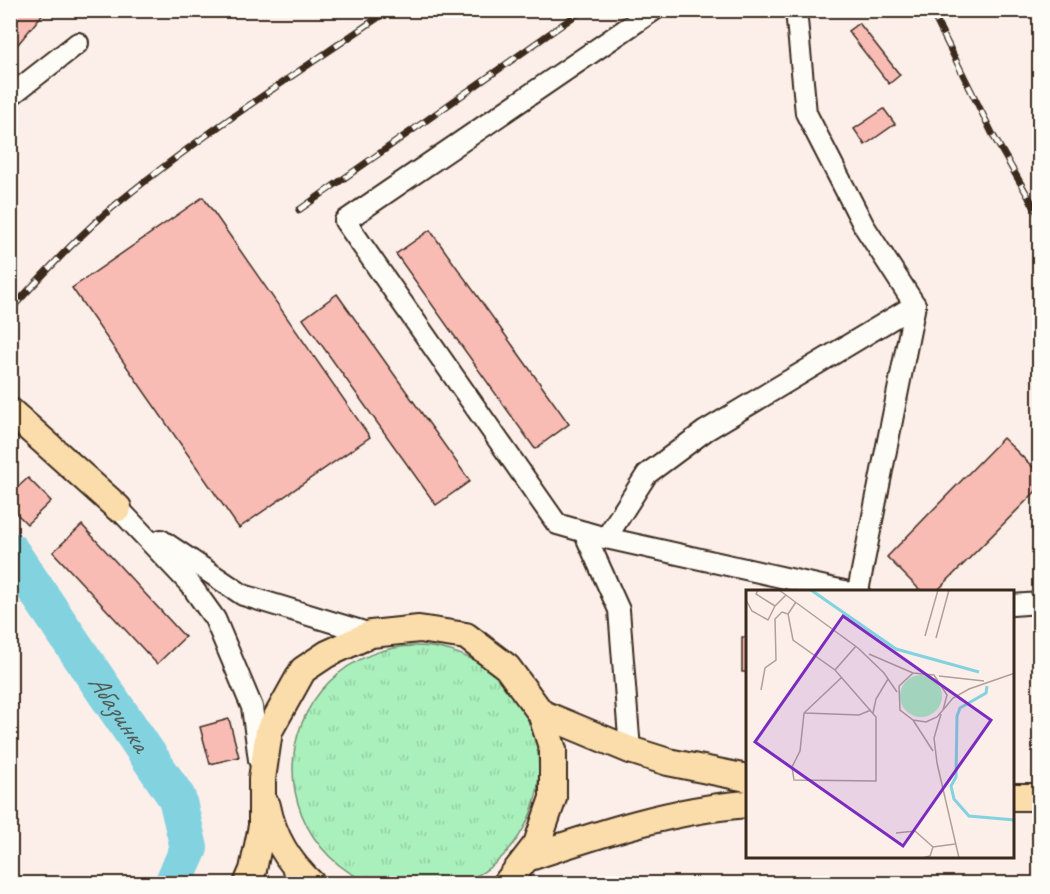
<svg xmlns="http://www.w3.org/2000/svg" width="1050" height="894" viewBox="0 0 1050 894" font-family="Caveat,sans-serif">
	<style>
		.grass { fill: url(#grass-tufts); stroke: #728d6e; stroke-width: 1.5 }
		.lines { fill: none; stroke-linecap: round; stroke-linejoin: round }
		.river { stroke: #83d2df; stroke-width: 38 }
		.building { fill: #f8bcb5; stroke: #3b2a1e; stroke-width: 1.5 }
		.minor-casing { stroke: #3b2a1e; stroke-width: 24 }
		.major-casing { stroke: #3b2a1e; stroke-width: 30 }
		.minor { stroke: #fdfcf7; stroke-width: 20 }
		.major { stroke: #fbddab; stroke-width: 26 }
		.rail-casing { stroke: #3b2a1e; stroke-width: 7 }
		.rail { stroke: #fdfcf7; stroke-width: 4.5; stroke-dasharray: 14; stroke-linecap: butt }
		.labels { text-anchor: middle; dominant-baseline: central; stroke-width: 6; stroke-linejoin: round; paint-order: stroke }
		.water-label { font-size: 27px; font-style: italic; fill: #515c58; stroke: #fdfcf7 }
		.inset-river { fill: none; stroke: #83d2df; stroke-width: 3 }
		.inset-road { fill: none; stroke: #afa098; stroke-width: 1.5 }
		.view { fill: #7b2cbf; fill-opacity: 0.15; stroke: #7b2cbf; stroke-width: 3 }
		.inset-edge { fill: none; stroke: #3b2a1e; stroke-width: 3 }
	</style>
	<defs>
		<pattern id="grass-tufts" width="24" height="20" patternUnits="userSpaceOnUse" patternTransform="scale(1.5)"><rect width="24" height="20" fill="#aaf0bd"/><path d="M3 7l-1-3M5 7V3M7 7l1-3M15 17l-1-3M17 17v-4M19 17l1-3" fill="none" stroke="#93cea2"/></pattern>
	</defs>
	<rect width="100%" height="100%" fill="#fcefea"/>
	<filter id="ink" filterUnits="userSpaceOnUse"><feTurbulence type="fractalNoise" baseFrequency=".0167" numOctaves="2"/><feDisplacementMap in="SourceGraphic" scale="12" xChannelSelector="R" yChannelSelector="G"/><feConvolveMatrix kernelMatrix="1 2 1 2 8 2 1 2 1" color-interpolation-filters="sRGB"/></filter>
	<g filter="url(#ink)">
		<circle class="grass" cx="416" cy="769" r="123"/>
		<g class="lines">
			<path class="river" id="s1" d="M10 551 177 798 189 848 173 884"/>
		</g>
		<g class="building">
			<polygon points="10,10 46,10 10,54"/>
			<polygon points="859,23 900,75 889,84 848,31"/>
			<polygon points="884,109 895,124 865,145 854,129"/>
			<polygon points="203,197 370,437 239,528 72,288"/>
			<polygon points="430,230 569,424 535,449 396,254"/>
			<polygon points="337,294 470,481 436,505 303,319"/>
			<polygon points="1003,438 1040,474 1040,487 937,591 921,591 887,557"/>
			<polygon points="28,478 51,501 27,524 10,507 10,494"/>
			<polygon points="82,525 185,637 157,664 53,552"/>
			<rect x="742" y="637" width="5" height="35"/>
			<polygon points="229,719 239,757 210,764 200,727"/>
		</g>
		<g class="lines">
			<g class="minor-casing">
				<g id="minor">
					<polyline points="654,10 345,221 557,524 606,538 844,591"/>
					<polyline points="796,10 806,113 864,226 915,305 858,591"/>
					<polyline points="10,96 78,43"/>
					<polyline points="118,508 190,584 215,619 252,707 259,760"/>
					<polyline points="584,532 619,610 630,750"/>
					<polyline points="606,538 647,474 705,431 915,305"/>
					<polyline points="161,540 243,595 371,634"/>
					<polyline points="1012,605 1040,603"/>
				</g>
			</g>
			<g class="major-casing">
				<g id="major">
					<polyline points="10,411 118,508"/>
					<polyline points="541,713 630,750 668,762 747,778"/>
					<polyline points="1012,797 1040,797"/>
					<path d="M267 806C273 837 289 863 312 884"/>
					<path d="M530 857C602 833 671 810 747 804"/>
					<polyline points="247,884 253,870 262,826 262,779 269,731 303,670 327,654 371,634 419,629 466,636 507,667 541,713 553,750 553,798 537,844 506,884"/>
				</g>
			</g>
			<use href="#minor" class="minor"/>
			<use href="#major" class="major"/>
			<g class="rail-casing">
				<g id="rail">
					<polyline points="931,10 994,137 1040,217"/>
					<polyline points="299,210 583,10"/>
					<path d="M10 310C43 275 76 238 113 207 200 135 296 74 389 10"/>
				</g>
			</g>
			<use href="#rail" class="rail"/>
		</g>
	</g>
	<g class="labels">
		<g class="water-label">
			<text stroke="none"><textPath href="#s1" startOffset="195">Абазинка</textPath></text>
		</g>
	</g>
	<g transform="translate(746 590)">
		<rect width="268" height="268" fill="#fcefea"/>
		<path d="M154 106a21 21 0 1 1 42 0a21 21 0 1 1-42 0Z" fill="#aaf0bd"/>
		<path class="inset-river" d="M65 0 150 59 233 82M241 96 240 103 214 118 211 126 210 187 205 196 208 209 223 226 269 230"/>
		<path class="inset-road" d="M12 0 10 4 29 16 40 5M33 0 112 58 138 83 151 102M0 10 6 21 22 30 29 16M50 12 42 24 47 50 89 80 130 127V191L48 190 46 177 54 161 58 123 95 88M179 46 192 0M190 48 203 0M123 64 167 83M89 80 110 56M193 86 238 91M15 100 19 78 30 70 29 29 36 22 42 24M197 120 201 105 188 85 167 83 153 96 154 120 167 130 180 132 191 127 197 120 207 108 223 99 269 83M59 123 113 125 125 120M127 123 130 109 142 89M167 130 187 161M191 173 188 148 195 124M191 173 213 268M150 243 169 241 187 257M176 268 184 266 187 257 209 254"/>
		<path class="view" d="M97 26 245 130 157 256 9 152Z"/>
		<rect width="268" height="268" class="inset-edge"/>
	</g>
	<rect width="1050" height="894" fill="none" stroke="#fdfcf7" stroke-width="36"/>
	<rect x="18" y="18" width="1014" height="858" fill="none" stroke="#3b2a1e" stroke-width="2" filter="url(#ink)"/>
</svg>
